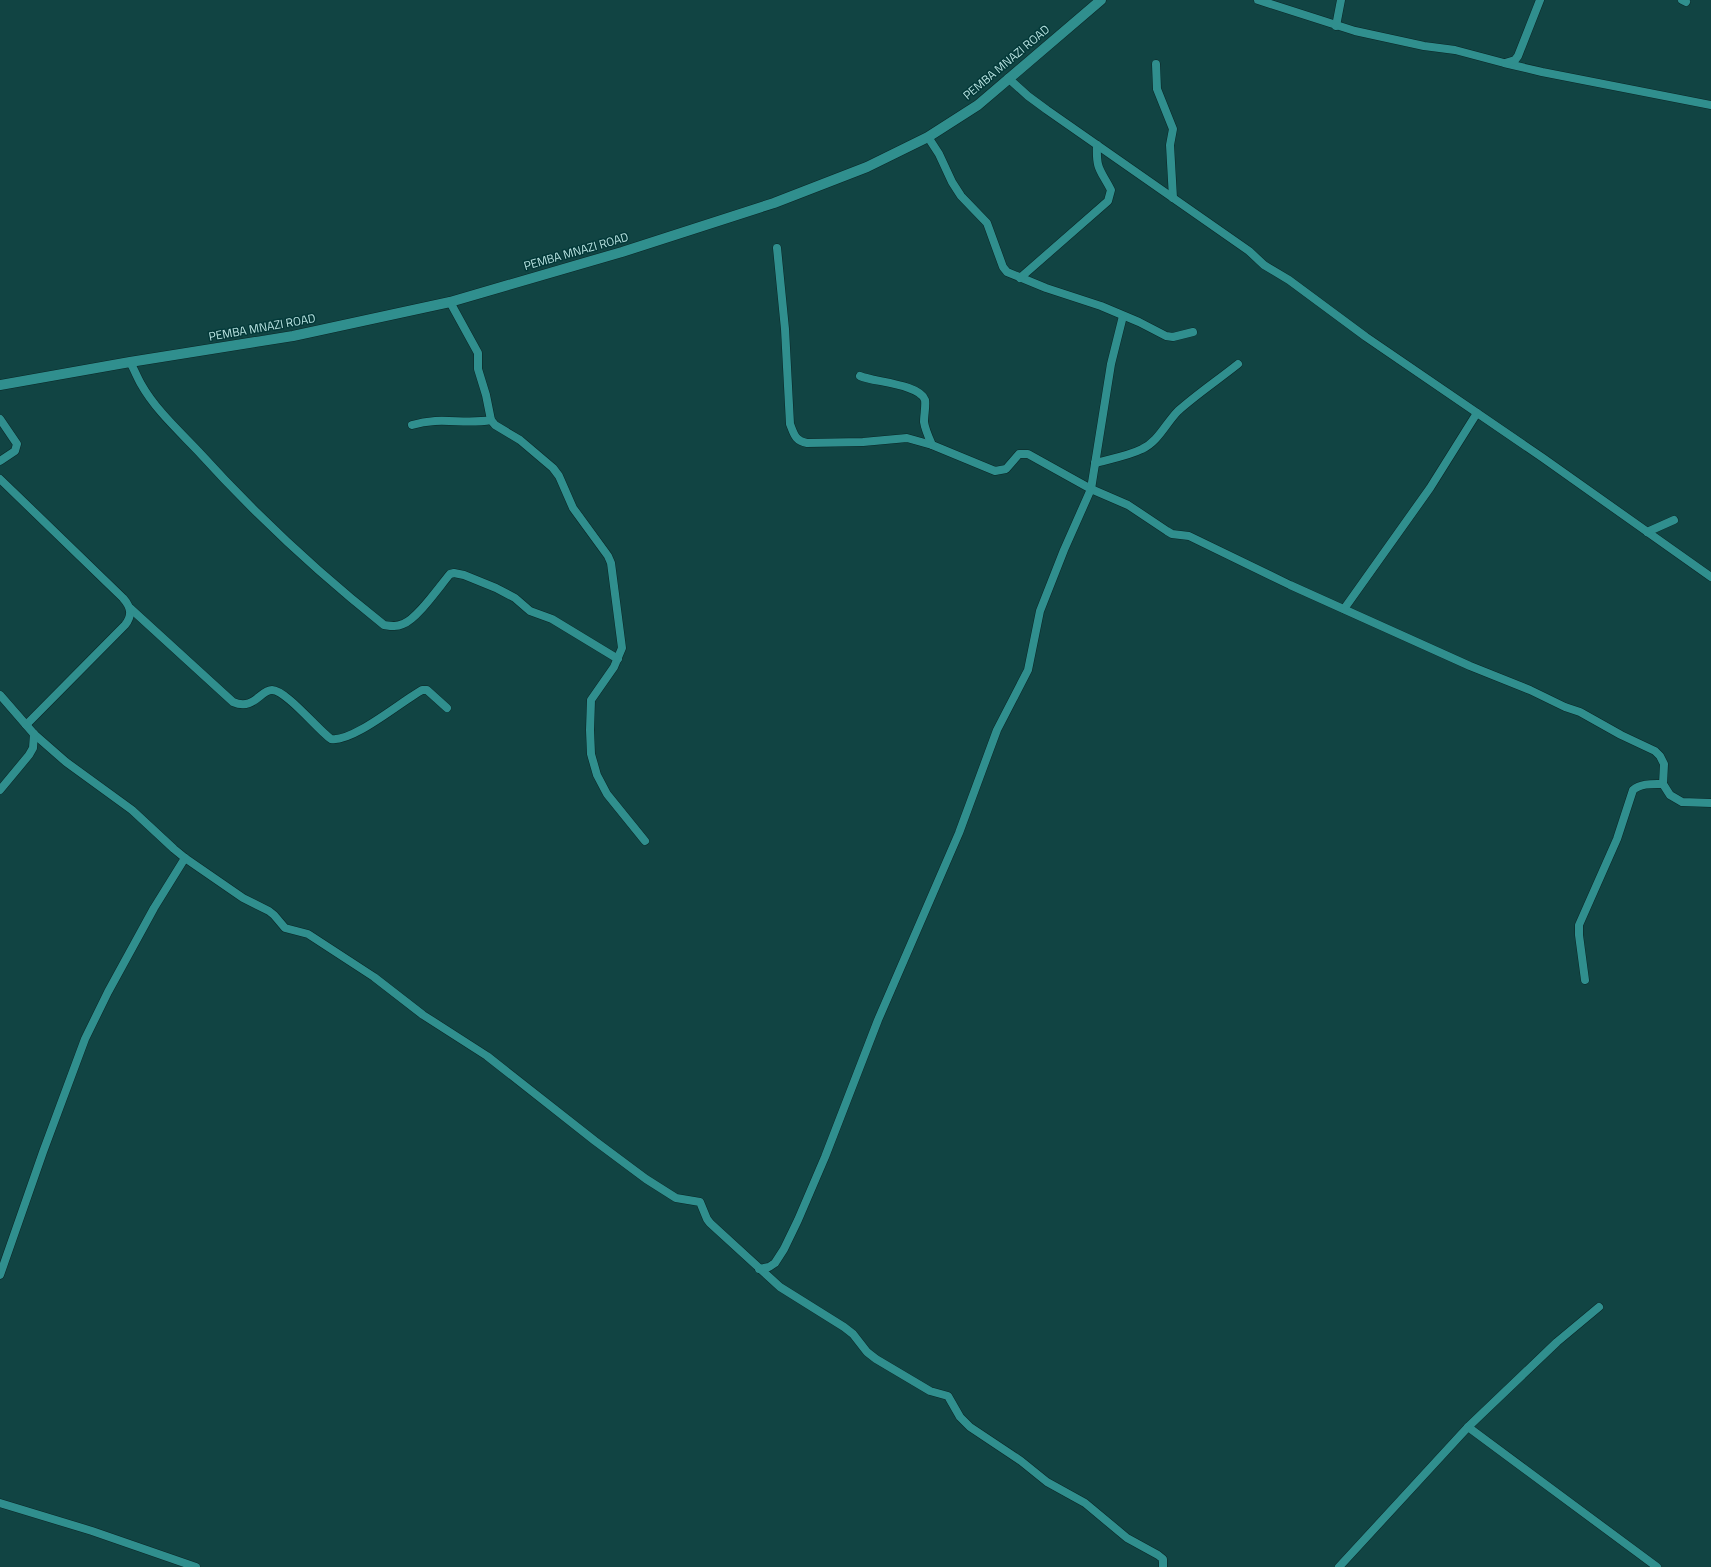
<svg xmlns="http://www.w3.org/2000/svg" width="1711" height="1567" viewBox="0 0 1711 1567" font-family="'Titillium Web',sans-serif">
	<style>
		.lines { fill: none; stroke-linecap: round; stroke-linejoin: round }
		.street-casing { stroke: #0a2727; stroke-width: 9 }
		.secondary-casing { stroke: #0a2727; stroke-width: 11 }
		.street { stroke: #308f8e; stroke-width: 8 }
		.secondary { stroke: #308f8e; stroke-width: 10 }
		.labels { text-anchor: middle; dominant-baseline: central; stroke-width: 3; stroke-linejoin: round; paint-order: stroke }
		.street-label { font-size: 12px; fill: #b9e3e1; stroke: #033939 }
	</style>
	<rect width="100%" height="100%" fill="#114443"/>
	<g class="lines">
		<g class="street-casing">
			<g id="street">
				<polyline points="1258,0 1355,31 1424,46 1455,50 1504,63 1542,72 1711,105"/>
				<polyline points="1682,0 1686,2"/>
				<polyline points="1336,26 1341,0"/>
				<polyline points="1505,63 1515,60 1518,56 1540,0"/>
				<polyline points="1156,64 1157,89 1173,129 1170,145 1173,198"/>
				<polyline points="1008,78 1028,96 1047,110 1249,251 1264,265 1289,280 1366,337 1543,458 1711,577"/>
				<polyline points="928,137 939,154 952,182 961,196 987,223 1003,267 1007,272 1046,288 1101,306 1139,322 1166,336 1173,337 1193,332"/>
				<path d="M777 248 785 329 790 424C794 434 795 441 807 443L863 442 907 438 932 445"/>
				<path d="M1020 278 1108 201 1111 190C1100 169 1096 170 1097 145"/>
				<polyline points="450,302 478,353 478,369 486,395 491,420 495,425 520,440 553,468 559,476 573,508 608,556 611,563 622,648 614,667 591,700 590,730 591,754 597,775 607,794 645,841"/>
				<path d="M130 362C134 369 137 377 141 384 155 409 178 430 198 451 255 514 317 572 384 625 391 626 396 627 403 624 417 619 439 587 450 574L454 573 464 575 496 588 515 598 530 611 552 619 618 659"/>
				<path d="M860 376C873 382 920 384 925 400 926 406 924 415 924 422 925 429 929 438 932 445L995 471 1006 469 1019 454H1028L1091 489 1128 505 1167 531 1172 534 1189 536 1290 585 1470 666 1530 690 1565 707 1580 712 1621 735 1655 751 1660 756 1664 764 1663 784"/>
				<polyline points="0,419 17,444 15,451 0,461"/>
				<path d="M412 425C441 416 463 425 491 420"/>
				<path d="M1095 463C1110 459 1128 456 1142 449 1158 442 1166 423 1178 411 1197 394 1218 380 1238 364"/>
				<path d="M0 479 123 598C131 607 133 615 125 625L26 725"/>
				<polyline points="1647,532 1674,520"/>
				<path d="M130 608 233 702C254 711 260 690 272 690 286 690 318 730 331 739 352 743 402 701 422 690H427L447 708"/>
				<polyline points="1344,609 1430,488 1477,413"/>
				<polyline points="0,695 34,734 66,762 132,810 174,849 185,858 243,898 269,911 274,915 285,928 308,934 374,977 423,1015 487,1056 595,1141 646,1179 676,1198 700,1202 707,1219 710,1223 780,1287 844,1327 853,1334 867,1352 876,1359 930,1391 948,1396 960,1417 970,1427 1021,1461 1047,1482 1085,1503 1127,1538 1158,1555 1163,1559 1163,1567"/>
				<polyline points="0,790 29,755 33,748 34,734"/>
				<path d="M1585 980 1579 935V925L1617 839 1633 790C1641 783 1653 784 1663 784L1670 795 1682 802 1711 803"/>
				<polyline points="759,1269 769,1267 775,1263 784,1249 798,1220 825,1157 878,1020 959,833 997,730 1028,670 1040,611 1064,550 1091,489 1111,364 1123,316"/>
				<polyline points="0,1275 43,1152 85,1039 108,992 154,908 185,858"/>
				<polyline points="1468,1427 1657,1567"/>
				<polyline points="0,1503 92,1531 196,1567"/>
				<polyline points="1339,1567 1468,1427 1557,1342 1599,1307"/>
			</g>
		</g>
		<g class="secondary-casing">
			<polyline id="secondary" points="0,385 130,362 293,336 450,302 622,252 774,203 867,167 928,137 978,105 1101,0"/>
		</g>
		<use href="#street" class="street"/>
		<use href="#secondary" class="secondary"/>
	</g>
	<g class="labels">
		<g class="street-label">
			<text transform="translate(1006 62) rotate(-40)">PEMBA MNAZI ROAD</text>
			<text transform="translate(576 251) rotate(-16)">PEMBA MNAZI ROAD</text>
			<text transform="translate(262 327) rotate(-10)">PEMBA MNAZI ROAD</text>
		</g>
	</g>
</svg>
